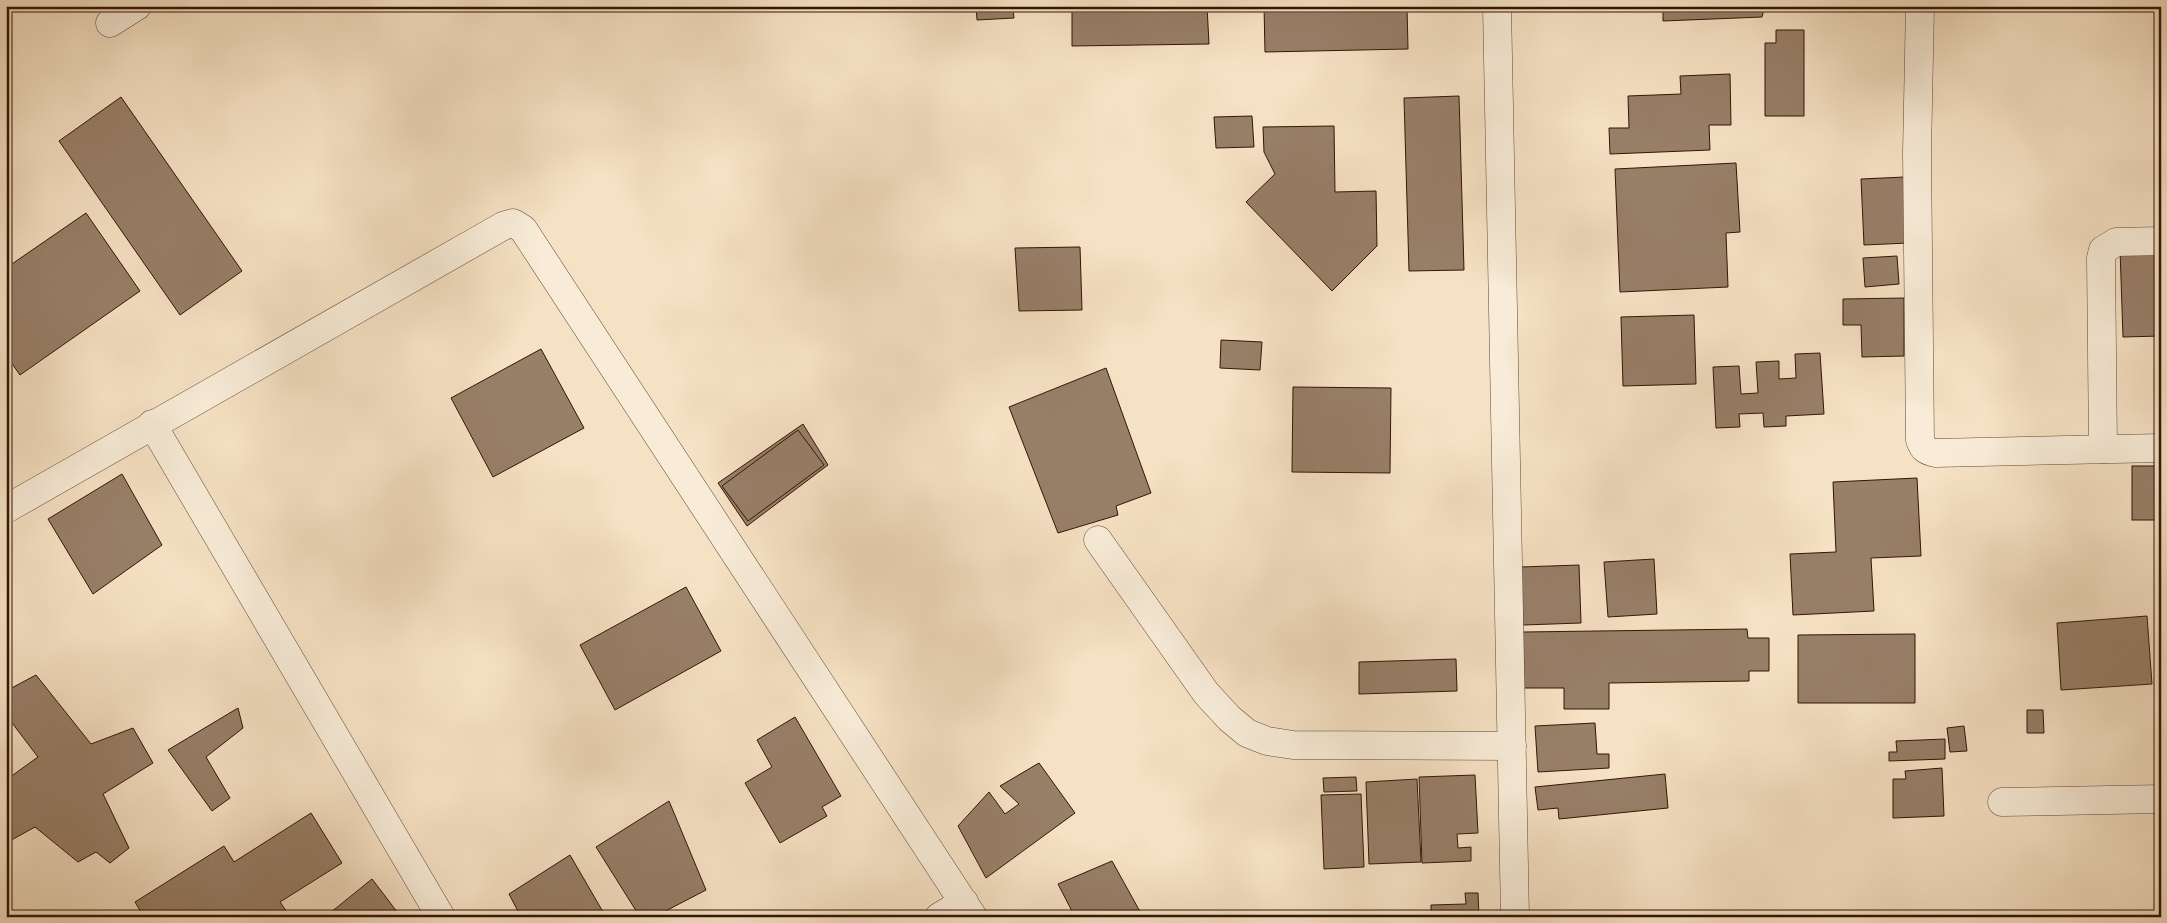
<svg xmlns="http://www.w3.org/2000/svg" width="2167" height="923" viewBox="0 0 2167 923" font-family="Alegreya,serif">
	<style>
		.building { fill: #987f68; stroke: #331505 }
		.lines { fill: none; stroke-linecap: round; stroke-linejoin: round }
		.minor-casing { stroke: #644834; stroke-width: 29 }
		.minor { stroke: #f8ecd8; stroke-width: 28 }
	</style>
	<rect width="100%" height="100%" fill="#f5e1c3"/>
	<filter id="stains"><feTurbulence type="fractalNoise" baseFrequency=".004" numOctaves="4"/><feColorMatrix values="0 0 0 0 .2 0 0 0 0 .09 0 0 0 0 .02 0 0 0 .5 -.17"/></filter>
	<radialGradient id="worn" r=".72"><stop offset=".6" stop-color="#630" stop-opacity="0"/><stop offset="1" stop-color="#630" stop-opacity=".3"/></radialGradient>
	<g class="building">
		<polygon points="976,6 1033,6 1033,9 1013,10 1014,18 977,20"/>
		<polygon points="1072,6 1207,6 1209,44 1072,46"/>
		<polygon points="1264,6 1407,6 1408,49 1265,52"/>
		<polygon points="1663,6 1765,6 1762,17 1663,21"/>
		<polygon points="1776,30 1804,30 1804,116 1765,116 1765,43 1776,43"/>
		<polygon points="1730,74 1731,125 1709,125 1710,150 1610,154 1609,128 1629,128 1628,96 1681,94 1680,76"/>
		<polygon points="1459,96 1464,270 1409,271 1404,98"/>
		<polygon points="121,97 242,271 180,315 59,141"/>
		<polygon points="1252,116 1254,147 1216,148 1214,117"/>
		<polygon points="1334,126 1335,192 1376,191 1377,246 1332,291 1246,202 1275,174 1264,152 1263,127"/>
		<polygon points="1736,163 1740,232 1726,233 1728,287 1620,292 1615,169"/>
		<polygon points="1905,177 1908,243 1864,245 1861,179"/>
		<polygon points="86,213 140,291 20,375 6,355 6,263 9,266"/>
		<polygon points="1080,247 1082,310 1019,311 1015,248"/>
		<polygon points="2161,247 2161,336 2123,337 2120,249"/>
		<polygon points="1897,256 1899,284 1865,287 1863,258"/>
		<polygon points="1904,298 1904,356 1862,357 1861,325 1843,325 1843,299"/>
		<polygon points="1694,315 1696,384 1623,386 1621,317"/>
		<polygon points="1221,340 1262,342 1260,370 1220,368"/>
		<polygon points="541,349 584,428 493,477 451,398"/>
		<polygon points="1820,353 1824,414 1786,416 1786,426 1764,427 1763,413 1739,414 1740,427 1716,428 1713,367 1739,366 1741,394 1758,393 1756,362 1779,361 1779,379 1796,378 1795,354"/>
		<polygon points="1106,368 1151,493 1116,506 1118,515 1058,533 1009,407"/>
		<polygon points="1293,387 1391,388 1390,473 1292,472"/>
		<polygon points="803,424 828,465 747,526 718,483"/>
		<polygon points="798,430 824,465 748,521 722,486"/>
		<rect x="2132" y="466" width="29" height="54"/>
		<polygon points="122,474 162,545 93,594 48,519"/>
		<polygon points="1917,478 1921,556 1871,558 1874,611 1793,615 1790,554 1836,552 1833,482"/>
		<polygon points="1654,559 1657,614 1608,617 1604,562"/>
		<polygon points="1579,565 1581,623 1523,625 1521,567"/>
		<polygon points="686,587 721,651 615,710 580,645"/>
		<polygon points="2147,616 2152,684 2061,690 2057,623"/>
		<polygon points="1747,629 1748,638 1769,638 1769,671 1749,671 1749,681 1609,683 1609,709 1564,709 1564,688 1524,688 1523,632"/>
		<polygon points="1915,634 1915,703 1798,703 1798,635"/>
		<polygon points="1456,659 1457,691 1359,694 1359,662"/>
		<polygon points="36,675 91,744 133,728 153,763 103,794 129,848 110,863 96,852 78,862 35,827 6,843 6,780 38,757 6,715 6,691"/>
		<polygon points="238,708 243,728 206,757 230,798 212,811 168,750"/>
		<polygon points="2027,710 2043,710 2044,733 2027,733"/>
		<polygon points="795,717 841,796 822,807 827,816 780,843 745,783 772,767 757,740"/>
		<polygon points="1595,723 1597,754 1609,754 1609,768 1538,772 1535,726"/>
		<polygon points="1964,726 1967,751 1950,752 1947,728"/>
		<polygon points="1945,739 1945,759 1889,761 1889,752 1897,752 1896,741"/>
		<polygon points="1039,763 1075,813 986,878 958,826 989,792 1005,814 1019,804 1000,786"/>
		<polygon points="1942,768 1944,816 1893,818 1893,779 1906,779 1905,771"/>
		<polygon points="1665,774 1668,808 1559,819 1558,808 1538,810 1535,787"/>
		<polygon points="1475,775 1478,833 1457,834 1458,848 1471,847 1471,861 1422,863 1419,777"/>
		<polygon points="1356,777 1357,791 1324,792 1323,778"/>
		<polygon points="1417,779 1421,862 1369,864 1366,782"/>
		<polygon points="1361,794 1364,867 1324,869 1321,795"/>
		<polygon points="669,801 706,890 654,917 640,917 596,847"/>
		<polygon points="311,813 342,863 280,902 289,915 286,917 144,917 135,902 224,846 234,862"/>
		<polygon points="570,855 606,917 521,917 509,894"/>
		<polygon points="1112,861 1143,917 1075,917 1058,884"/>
		<polygon points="372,879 401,917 325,917"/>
		<polygon points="1465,893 1478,893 1479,917 1431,917 1431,905 1466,904"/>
		<polygon points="1399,913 1399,917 1349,917 1348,915"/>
	</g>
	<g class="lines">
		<g class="minor-casing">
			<g id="minor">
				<polyline points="1497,6 1515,917"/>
				<path d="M1920 6 1917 153 1920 440C1923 449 1926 451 1936 453L2161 448"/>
				<polyline points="110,23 137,6"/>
				<polyline points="152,424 441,917"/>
				<polyline points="2103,449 2101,258 2103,250 2116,242 2161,241"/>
				<polyline points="6,509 503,226 513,223 523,229 973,917"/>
				<polyline points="1098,540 1206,693 1229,718 1247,733 1267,741 1293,745 1512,746"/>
				<polyline points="2002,802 2161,799"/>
				<polyline points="939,917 964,902"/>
			</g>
		</g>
		<use href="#minor" class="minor"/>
	</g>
	<rect width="2167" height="923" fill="none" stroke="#f5e1c3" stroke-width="25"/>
	<rect x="8" y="8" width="2152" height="908" fill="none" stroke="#331505" stroke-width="2.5"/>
	<rect x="12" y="12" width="2142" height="898" fill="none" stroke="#331505"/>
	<rect width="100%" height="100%" filter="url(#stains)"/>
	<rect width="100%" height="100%" fill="url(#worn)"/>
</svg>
